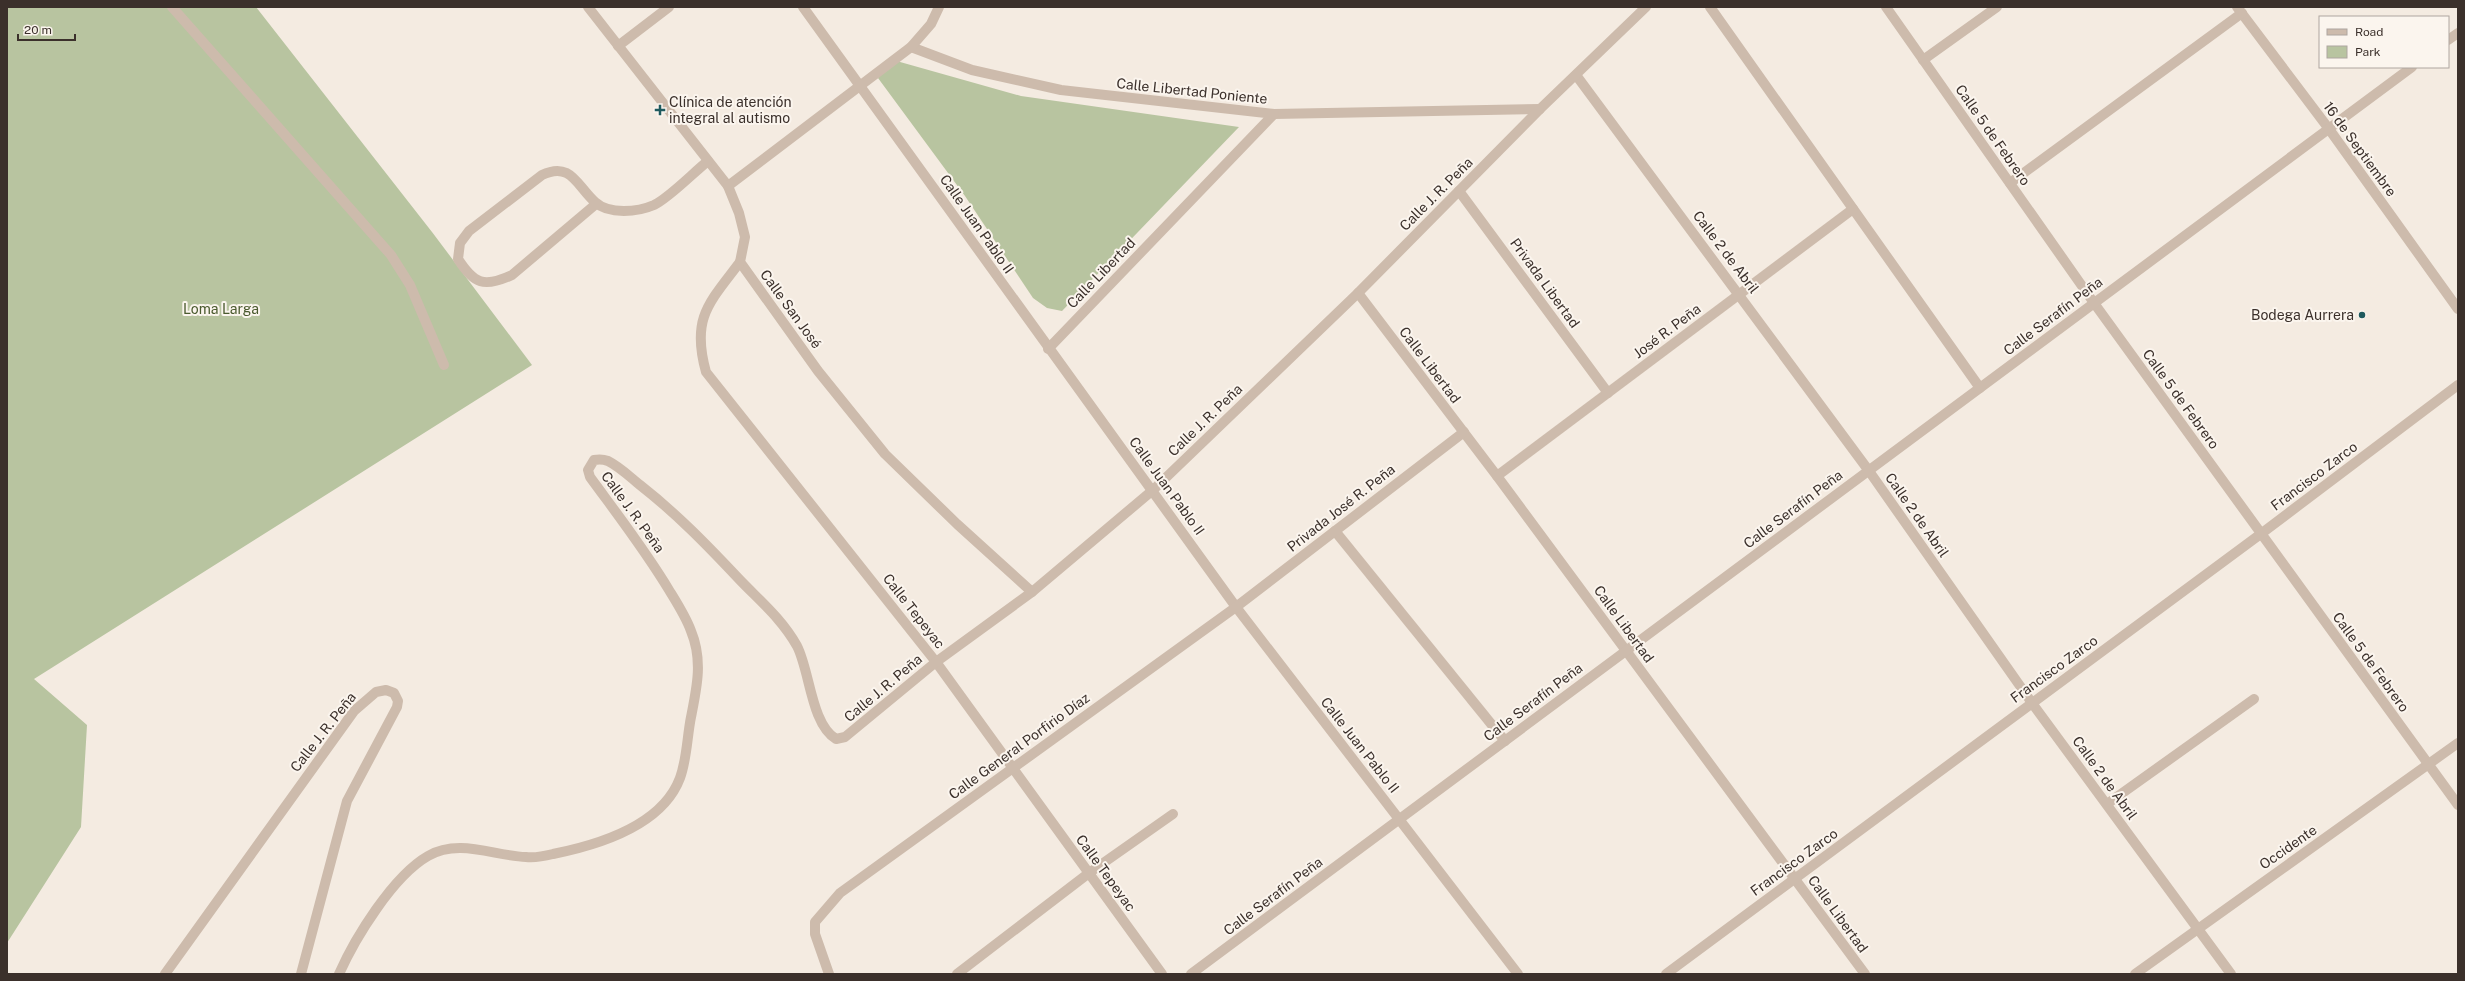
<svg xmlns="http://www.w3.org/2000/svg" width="2465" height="981" viewBox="0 0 2465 981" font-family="'Public Sans',sans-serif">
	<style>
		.green { fill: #b8c4a0 }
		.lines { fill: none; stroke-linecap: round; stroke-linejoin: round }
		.minor { stroke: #cdbbac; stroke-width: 10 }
		.poi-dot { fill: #1f5a5e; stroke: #fbf5ee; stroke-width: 1.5 }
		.labels { text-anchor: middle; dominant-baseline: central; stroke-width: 4; stroke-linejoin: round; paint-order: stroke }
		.street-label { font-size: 14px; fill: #3b302b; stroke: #fbf5ee }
		.poi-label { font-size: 14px; fill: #3b302b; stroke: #fbf5ee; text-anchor: start }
		.park-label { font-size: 14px; fill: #4a5a2e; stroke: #fbf5ee }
	</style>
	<rect width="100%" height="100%" fill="#f4ebe1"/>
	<g class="green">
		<polygon points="7,7 256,7 432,232 532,365 34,679 87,725 81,827 7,943"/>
		<polygon points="893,60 1021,96 1239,127 1062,311 1047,308 1033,298 965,196 878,78"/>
	</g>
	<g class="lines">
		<g class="minor">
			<polyline points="172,7 391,255 410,285 444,365"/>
			<polyline points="588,7 728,186 739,213 745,237 740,262 818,371 885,454 957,524 1032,592"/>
			<polyline points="803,7 1236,607 1518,974"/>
			<polyline points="1710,7 1980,388"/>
			<polyline points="1886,7 2094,303 2458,805"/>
			<polyline points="2237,7 2329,129 2458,309"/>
			<polyline points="2448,40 2458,33"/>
			<polyline points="618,46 669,7"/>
			<polyline points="911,47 972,70 1061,90 1274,114 1540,109"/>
			<polyline points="1923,60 1997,7"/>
			<polyline points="1576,75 1869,471 2032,703 2231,974"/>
			<polyline points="2010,183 2242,13"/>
			<polyline points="728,186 911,47 931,24 939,7"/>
			<polyline points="1459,191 1608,393"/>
			<path d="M596 204 512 275C484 288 474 284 458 259L460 243 469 231 542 175C571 161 577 186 595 202 609 215 638 212 654 205 669 198 694 172 708 161"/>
			<path d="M740 262C709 303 691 318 706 372L936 662 1162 974"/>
			<polyline points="1358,293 1497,476 1865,974"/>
			<polyline points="1048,349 1274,114"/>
			<polyline points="1497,476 1853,209"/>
			<polyline points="1335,531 1505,741"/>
			<polyline points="2107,804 2254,699"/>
			<polyline points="165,974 354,711 376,692 386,690 394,693 398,701 397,707 347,801 301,974"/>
			<path d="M339 974C355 938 393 876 428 856 459 838 494 856 526 857 535 858 545 856 553 854 598 845 662 826 680 778 687 759 687 737 691 717 697 687 703 660 691 631 686 617 677 603 669 590 645 550 617 514 590 477L588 470 594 460C599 459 603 459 608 461 620 467 630 477 640 485 677 514 707 545 739 579 760 601 782 619 797 646 810 671 811 724 836 739L845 737 936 662 1032 592 1153 490 1358 293 1540 109 1646 7"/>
			<polyline points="829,974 815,934 815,922 840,893 1236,607 1464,432"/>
			<polyline points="957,974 1089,873 1173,814"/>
			<polyline points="1191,974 2412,67"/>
			<polyline points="1666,974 2262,533 2458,385"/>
			<polyline points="2135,974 2458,743"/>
		</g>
	</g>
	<g class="poi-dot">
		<path d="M658 104h4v4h4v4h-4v4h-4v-4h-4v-4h4z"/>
		<circle cx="2362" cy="315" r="4"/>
	</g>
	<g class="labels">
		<g class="street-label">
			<text transform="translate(1192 91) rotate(6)">Calle Libertad Poniente</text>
			<text transform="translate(1993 135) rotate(55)">Calle 5 de Febrero</text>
			<text transform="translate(2360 149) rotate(54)">16 de Septiembre</text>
			<text transform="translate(1436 194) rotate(-45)">Calle J. R. Peña</text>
			<text transform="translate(977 224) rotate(55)">Calle Juan Pablo II</text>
			<text transform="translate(1726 252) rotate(53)">Calle 2 de Abril</text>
			<text transform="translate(1101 273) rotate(-46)">Calle Libertad</text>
			<text transform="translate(1545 283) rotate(54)">Privada Libertad</text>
			<text transform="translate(791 309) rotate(54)">Calle San José</text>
			<text transform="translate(2053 316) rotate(-37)">Calle Serafín Peña</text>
			<text transform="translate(1667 331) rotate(-37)">José R. Peña</text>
			<text transform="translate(1430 365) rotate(53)">Calle Libertad</text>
			<text transform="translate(2181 399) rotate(54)">Calle 5 de Febrero</text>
			<text transform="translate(1205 420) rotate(-44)">Calle J. R. Peña</text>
			<text transform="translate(2314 476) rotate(-37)">Francisco Zarco</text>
			<text transform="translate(1167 486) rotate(54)">Calle Juan Pablo II</text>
			<text transform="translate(1341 508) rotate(-38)">Privada José R. Peña</text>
			<text transform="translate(1793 509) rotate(-37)">Calle Serafín Peña</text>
			<text transform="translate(633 512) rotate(54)">Calle J. R. Peña</text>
			<text transform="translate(1917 515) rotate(55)">Calle 2 de Abril</text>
			<text transform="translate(914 611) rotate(52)">Calle Tepeyac</text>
			<text transform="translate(1624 624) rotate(54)">Calle Libertad</text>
			<text transform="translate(2371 662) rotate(54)">Calle 5 de Febrero</text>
			<text transform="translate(2054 669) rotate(-36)">Francisco Zarco</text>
			<text transform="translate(883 688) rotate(-40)">Calle J. R. Peña</text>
			<text transform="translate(1533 702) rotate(-37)">Calle Serafín Peña</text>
			<text transform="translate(323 732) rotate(-52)">Calle J. R. Peña</text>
			<text transform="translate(1360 745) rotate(52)">Calle Juan Pablo II</text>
			<text transform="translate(1019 746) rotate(-36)">Calle General Porfirio Díaz</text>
			<text transform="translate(2105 778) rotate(54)">Calle 2 de Abril</text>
			<text transform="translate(2288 847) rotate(-35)">Occidente</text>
			<text transform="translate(1794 862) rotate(-36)">Francisco Zarco</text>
			<text transform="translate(1106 873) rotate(54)">Calle Tepeyac</text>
			<text transform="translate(1273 896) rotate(-37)">Calle Serafín Peña</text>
			<text transform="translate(1838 914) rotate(54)">Calle Libertad</text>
		</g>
		<g class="poi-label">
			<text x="669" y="102">Clínica de atención<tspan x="669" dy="16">integral al autismo</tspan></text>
			<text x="2354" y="315" text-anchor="end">Bodega Aurrera</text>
		</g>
		<g class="park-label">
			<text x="221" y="309">Loma Larga</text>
		</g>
	</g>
	<rect width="2465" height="981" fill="none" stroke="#3b302b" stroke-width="16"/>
	<rect x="2319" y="16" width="130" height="52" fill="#fbf5ee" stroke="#aea6a0"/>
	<rect x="2327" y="29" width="20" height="6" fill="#cdbbac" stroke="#aea6a0"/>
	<text x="2355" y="36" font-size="12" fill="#3b302b">Road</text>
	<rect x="2327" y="46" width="20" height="12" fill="#b8c4a0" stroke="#aea6a0"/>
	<text x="2355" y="56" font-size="12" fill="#3b302b">Park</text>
	<path d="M18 34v6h57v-6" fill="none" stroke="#3b302b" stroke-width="2"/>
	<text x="24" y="34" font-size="12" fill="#3b302b" stroke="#fbf5ee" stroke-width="3" paint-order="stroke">20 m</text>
</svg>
